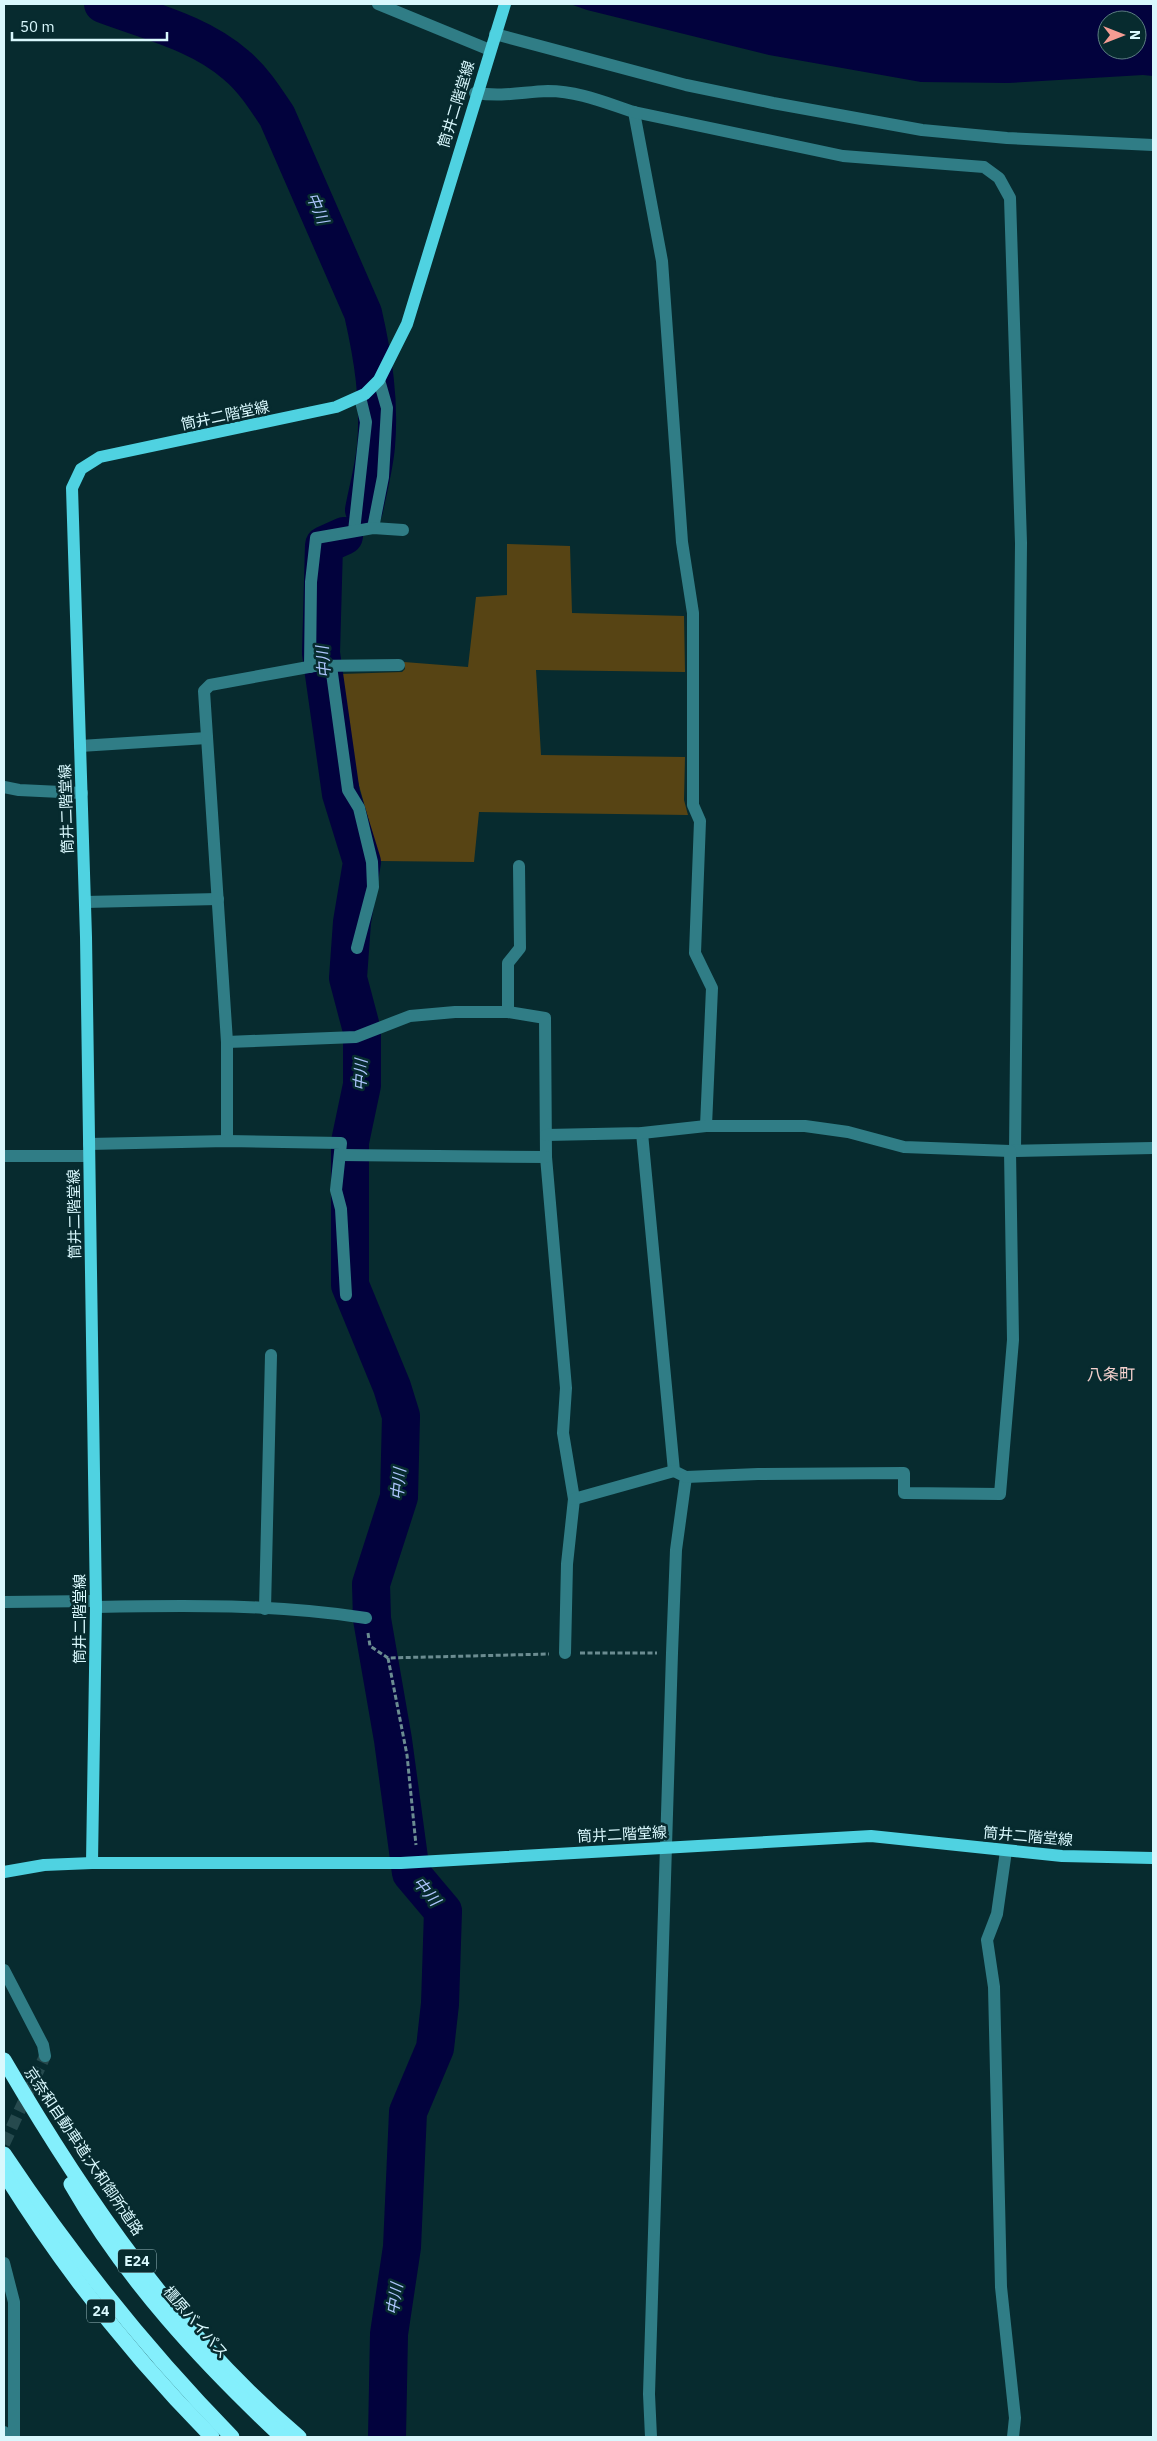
<svg xmlns="http://www.w3.org/2000/svg" width="1157" height="2441" viewBox="0 0 1157 2441" font-family="'IBM Plex Sans','Noto Sans JP',sans-serif">
	<style>
		.green { fill: #574414 }
		.water { fill: #02023d; fill-rule: evenodd }
		.lines { fill: none; stroke-linecap: round; stroke-linejoin: round }
		.river { stroke: #02023d; stroke-width: 38 }
		.minor-tunnel { stroke: #264a4e; stroke-width: 12; stroke-dasharray: 12 6; stroke-linecap: butt }
		.path { stroke: #6b8c91; stroke-width: 3; stroke-dasharray: 5 2.5; stroke-linecap: butt }
		.minor { stroke: #307d86; stroke-width: 12 }
		.major { stroke: #4fd2e1; stroke-width: 12 }
		.highway { stroke: #84effc; stroke-width: 15 }
		.labels { text-anchor: middle; dominant-baseline: central; stroke-width: 5; stroke-linejoin: round; paint-order: stroke }
		.shield { fill: #072b2f; stroke: #9ababf; stroke-width: 1 }
		.shield-label { font-size: 14px; font-weight: bold; fill: #d9f8fd }
		.street-label { font-size: 15px; fill: #d9f8fd; stroke: #072b2f }
		.water-label { font-size: 16px; font-style: italic; fill: #adc5fc; stroke: #072b2f }
		.neighbourhood-label { font-size: 16px; fill: #f4d1cd; stroke: #072b2f }
	</style>
	<rect width="100%" height="100%" fill="#072b2f"/>
	<polygon class="green" points="507,544 570,546 572,613 684,616 685,672 536,670 541,755 685,757 684,800 688,815 479,812 474,862 380,861 355,771 341,674 402,672 405,669 404,662 468,667 476,597 507,595"/>
	<path class="water" d="M570 4H1153V76L1143 75 1008 83 921 82 769 55 587 10ZM1107 20H1137V50H1107Z"/>
	<g class="lines">
		<g class="river">
			<path d="M103 4C148 21 200 33 236 65 253 79 265 98 277 116L363 313C373 357 380 401 376 446 374 468 368 489 364 510"/>
			<polyline points="344,536 324,545 321,653 341,794 362,862 352,922 348,978 362,1031 362,1085 350,1142 350,1285 392,1387 401,1416 399,1497 371,1584 372,1619 393,1740 411,1873 443,1911 440,2004 435,2048 408,2112 402,2247 389,2334 387,2437"/>
		</g>
		<polyline class="minor-tunnel" points="4,2144 45,2056"/>
		<g class="path">
			<polyline points="368,1633 370,1646 388,1658 549,1654"/>
			<polyline points="580,1653 657,1653"/>
			<polyline points="388,1658 407,1755 416,1845"/>
		</g>
		<g class="minor">
			<polyline points="378,4 490,50"/>
			<polyline points="495,34 686,85 773,103 922,130 1007,138 1153,145"/>
			<path d="M475 93C504 97 522 92 548 91 578 91 606 103 634 112L662 261 682 542 693 613V805L700 821 695 953 712 988 706 1126"/>
			<polyline points="634,112 843,156 984,167 999,178 1010,198 1021,543 1015,1151"/>
			<polyline points="373,528 383,477 387,408 379,380"/>
			<polyline points="354,531 366,422 360,397"/>
			<polyline points="331,666 348,790 359,808 372,862 373,887 357,948"/>
			<polyline points="310,667 311,582 316,538 373,528 403,530"/>
			<polyline points="80,746 207,738"/>
			<polyline points="4,787 19,790 82,793"/>
			<polyline points="85,902 218,899"/>
			<polyline points="508,1012 508,963 520,948 519,866"/>
			<polyline points="227,1042 356,1037 410,1016 455,1012 508,1012 545,1018 546,1157 566,1388 563,1433 574,1499 567,1564 565,1653"/>
			<polyline points="642,1133 674,1471 686,1477 676,1550 672,1653 649,2394 651,2437"/>
			<polyline points="546,1135 642,1133 706,1126 805,1126 848,1132 904,1147 1010,1151 1153,1148"/>
			<polyline points="227,1141 227,1042 204,691 210,685 314,666 399,665"/>
			<polyline points="89,1144 227,1141 341,1143 336,1190 341,1209 346,1295"/>
			<polyline points="340,1155 546,1157"/>
			<polyline points="4,1156 89,1156"/>
			<polyline points="686,1477 758,1474 904,1473 904,1493 1000,1494 1013,1340 1010,1151"/>
			<polyline points="574,1499 674,1471"/>
			<polyline points="4,1602 95,1601"/>
			<path d="M96 1607C186 1605 277 1604 366 1618"/>
			<polyline points="265,1609 271,1355"/>
			<polyline points="1006,1851 997,1914 987,1940 994,1987 1001,2287 1015,2418 1013,2437"/>
			<polyline points="4,1970 43,2045 45,2056"/>
			<polyline points="4,2263 14,2302 14,2437"/>
			<polyline points="4,2432 6,2437"/>
		</g>
		<g class="major">
			<polyline points="92,1863 96,1607 86,937 72,488 81,469 100,457 336,407 365,394 379,380 407,324 505,4"/>
			<polyline points="4,1872 44,1865 92,1863 401,1863 871,1836 1062,1856 1153,1858"/>
		</g>
		<g class="highway">
			<path d="M4 2060C84 2197 178 2335 299 2437"/>
			<path d="M4 2154C72 2256 146 2349 232 2437"/>
			<path d="M4 2173C63 2268 133 2357 212 2437"/>
			<path d="M71 2184C126 2280 202 2362 282 2437"/>
		</g>
	</g>
	<g class="labels">
		<g class="shield">
			<rect x="118" y="2249.5" width="38" height="23" rx="4"/>
			<rect x="87" y="2299.5" width="28" height="23" rx="4"/>
		</g>
		<g class="shield-label">
			<text x="137" y="2261">E24</text>
			<text x="101" y="2311">24</text>
		</g>
		<g class="street-label">
			<text transform="translate(456 104) rotate(-73)">筒井二階堂線</text>
			<text transform="translate(225 415) rotate(-12)">筒井二階堂線</text>
			<text transform="translate(66 809) rotate(-92)">筒井二階堂線</text>
			<text transform="translate(74 1214) rotate(-91)">筒井二階堂線</text>
			<text transform="translate(79 1619) rotate(-90)">筒井二階堂線</text>
			<text transform="translate(622 1834) rotate(-3)">筒井二階堂線</text>
			<text transform="translate(1028 1836) rotate(5)">筒井二階堂線</text>
			<text transform="translate(84 2151) rotate(56)">京奈和自動車道;大和御所道路</text>
			<text transform="translate(196 2322) rotate(49)">橿原バイパス</text>
		</g>
		<g class="water-label">
			<text transform="translate(318 208) rotate(67)">中川</text>
			<text transform="translate(323 662) rotate(-95)">中川</text>
			<text transform="translate(360 1075) rotate(-87)">中川</text>
			<text transform="translate(398 1484) rotate(-85)">中川</text>
			<text transform="translate(427 1891) rotate(50)">中川</text>
			<text transform="translate(394 2299) rotate(-81)">中川</text>
		</g>
		<g class="neighbourhood-label">
			<text x="1111" y="1374">八条町</text>
		</g>
	</g>
	<rect width="1157" height="2441" fill="none" stroke="#d9f8fd" stroke-width="10"/>
	<g transform="translate(1122 35) rotate(90)"><circle r="24" fill="#072b2f" stroke="#5b7d81"/>
	<path d="M0-4L9 19L0 12L-9 19Z" fill="#f59c93"/>
	<text y="-8" font-size="14" font-weight="bold" text-anchor="middle" fill="#d9f8fd">N</text>
	</g>
	<path d="M12 32v8h155v-8" fill="none" stroke="#d9f8fd" stroke-width="2.5"/>
	<text x="20" y="32" font-size="15" fill="#d9f8fd" stroke="#072b2f" stroke-width="4" paint-order="stroke">50 m</text>
</svg>
